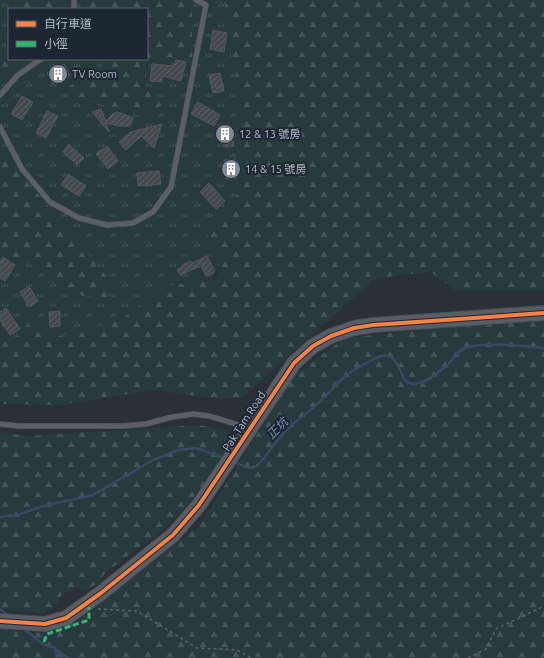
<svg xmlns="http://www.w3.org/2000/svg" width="544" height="658" viewBox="0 0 544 658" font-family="Ubuntu,'Noto Sans TC',sans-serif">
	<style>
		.grass { fill: url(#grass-tufts); fill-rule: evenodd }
		.forest { fill: url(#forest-firs) }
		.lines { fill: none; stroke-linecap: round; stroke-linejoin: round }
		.stream { stroke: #384963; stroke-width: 2.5 }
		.building { fill: url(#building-hatch); stroke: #52575f }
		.lane-casing { stroke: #484c53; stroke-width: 6 }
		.secondary-casing { stroke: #484c53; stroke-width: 16 }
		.path { stroke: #5d636a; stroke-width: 1.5; stroke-dasharray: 3 3; stroke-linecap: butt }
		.lane { stroke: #5a5e66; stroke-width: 5 }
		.secondary { stroke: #595d64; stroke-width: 14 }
		.quiet { stroke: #33b770; stroke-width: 3; stroke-dasharray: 6 3; stroke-linecap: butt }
		.cycleway-casing { stroke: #1d2633; stroke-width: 6 }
		.cycleway { stroke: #f48246; stroke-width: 4 }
		.labels { text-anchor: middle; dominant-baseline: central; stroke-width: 4; stroke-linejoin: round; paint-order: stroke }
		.poi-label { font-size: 11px; fill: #b4bcc9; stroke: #1d2633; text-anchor: start }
		.street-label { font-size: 11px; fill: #b4bcc9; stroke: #1d2633 }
		.water-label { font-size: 12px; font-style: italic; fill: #7c92b1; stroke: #1d2633 }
	</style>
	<defs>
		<pattern id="grass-tufts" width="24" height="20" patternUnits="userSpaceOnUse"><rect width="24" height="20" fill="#273a3e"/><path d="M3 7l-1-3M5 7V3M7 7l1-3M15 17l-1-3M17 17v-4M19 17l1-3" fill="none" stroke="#445559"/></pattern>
		<pattern id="forest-firs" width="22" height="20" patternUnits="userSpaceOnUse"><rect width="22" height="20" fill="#273a3e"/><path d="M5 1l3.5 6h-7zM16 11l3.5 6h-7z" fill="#445559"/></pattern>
		<pattern id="building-hatch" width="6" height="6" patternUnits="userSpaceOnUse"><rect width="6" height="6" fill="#444950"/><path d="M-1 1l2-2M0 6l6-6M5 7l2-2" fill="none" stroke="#5d6168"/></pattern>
	</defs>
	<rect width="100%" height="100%" fill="#2a3038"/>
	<path class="grass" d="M0 0H231L254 186 207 292 10 368 0 353ZM9 9H147V59H9Z"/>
	<g class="forest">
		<polygon points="19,0 56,0 58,9 25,9"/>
		<polygon points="86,0 182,0 192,11 192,58 151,58 143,88 168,103 138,115 63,93 86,71 101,73 103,59 147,59 147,9 85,9"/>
		<polygon points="224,0 544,0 544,291 456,291 431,272 376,278 241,398 219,399 154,390 60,405 2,404 0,402 0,331 11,342 36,317 56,337 119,321 165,286 216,280 221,263 206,232 239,193 243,118"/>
		<path d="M0 44C10 64 14 68 0 87Z"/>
		<polygon points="0,150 113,284 109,297 83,296 25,261 0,254"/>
		<polygon points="524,319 544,320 544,658 0,658 0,629 41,633 80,619 199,526 295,374 345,338"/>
		<polygon points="199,425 224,429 233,437 209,477 181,513 158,534 105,573 99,582 87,590 76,587 62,594 56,608 43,613 0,609 0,432 27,436"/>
	</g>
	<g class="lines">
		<g class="stream">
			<path d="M233 461C241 464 247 471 256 466 264 461 273 444 281 436 290 425 302 417 313 408 324 399 333 387 343 378 352 370 364 364 374 359 404 344 396 386 414 384 427 383 441 371 450 362 455 357 458 351 465 348 485 341 522 346 544 348"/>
			<polyline points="0,517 17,515 44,506 93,495 153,460 179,450 196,448 225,458"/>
			<polyline points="0,609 9,616"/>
			<polyline points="23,628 43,644 55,648 57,658"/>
			<polyline points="55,649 68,658"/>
		</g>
	</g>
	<g class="building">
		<polygon points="213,30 227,33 224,52 210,49"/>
		<polygon points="176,60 186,62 181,81 162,76 162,82 150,81 152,64 174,66"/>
		<polygon points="64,64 70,75 53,84 47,73"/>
		<polygon points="220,73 224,91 213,93 209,75"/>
		<polygon points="22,96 33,102 22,120 11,114"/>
		<polygon points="198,102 220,115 214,126 191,114"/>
		<polygon points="101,109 106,121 114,113 118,112 133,118 130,126 119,126 106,123 109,132 92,112"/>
		<polygon points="47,111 58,116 46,138 36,133"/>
		<polygon points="162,124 154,148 141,136 126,150 119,142 130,132"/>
		<polygon points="230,127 234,146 225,147 224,139 220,139 218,130"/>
		<polygon points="69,144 84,158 77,165 63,152"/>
		<polygon points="107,146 118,161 108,169 96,154"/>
		<polygon points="235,159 237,178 226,179 224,160"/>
		<polygon points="159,171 161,184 138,186 137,173"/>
		<polygon points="68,174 86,186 79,196 61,185"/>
		<polygon points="209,183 225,201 216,209 200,192"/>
		<polygon points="207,256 215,272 206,276 201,266 180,275 177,269 183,267 182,265 191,261 192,263"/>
		<polygon points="3,257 15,265 5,281 0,278 0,262"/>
		<polygon points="29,286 38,301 29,307 20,292"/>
		<polygon points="6,308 20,329 10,335 0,320 0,312"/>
		<polygon points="60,311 60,326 50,327 49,312"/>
	</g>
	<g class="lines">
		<g class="lane-casing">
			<g id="lane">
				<polyline points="74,0 74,9"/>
				<polyline points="0,95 18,75 41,59"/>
				<polyline points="0,127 22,169 50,202 79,218 107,225 133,223 153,212 171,187 206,5 196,0"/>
				<polyline points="0,424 19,426 124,426 146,424 172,417 194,414 209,416 249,428"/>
			</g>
		</g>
		<g class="secondary-casing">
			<polyline id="secondary" points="0,621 45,624 66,618 101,593 173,535 199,505 294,363 313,346 331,336 354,328 373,325 544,313"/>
		</g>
		<g class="path">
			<polyline points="98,609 137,611 197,648 237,650 251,658"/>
			<polyline points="468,658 486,649 496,629 544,606"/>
		</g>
		<use href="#lane" class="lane"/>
		<use href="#secondary" class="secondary"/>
		<polyline class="quiet" points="44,642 47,634 89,620 89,607"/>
		<g class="cycleway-casing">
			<polyline id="cycleway" points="0,621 45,624 66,618 101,593 173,535 199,505 294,363 313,346 331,336 354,328 373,325 544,313"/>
		</g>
		<use href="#cycleway" class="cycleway"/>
	</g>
	<defs>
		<g id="building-disc" transform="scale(1)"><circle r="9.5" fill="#848b96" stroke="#1d2633"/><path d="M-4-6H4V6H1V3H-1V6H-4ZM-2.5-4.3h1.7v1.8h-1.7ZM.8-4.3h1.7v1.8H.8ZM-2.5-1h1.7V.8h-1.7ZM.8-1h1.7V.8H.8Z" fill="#fff"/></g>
	</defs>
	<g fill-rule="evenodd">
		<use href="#building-disc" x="58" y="74"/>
		<use href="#building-disc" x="225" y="134"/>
		<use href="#building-disc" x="231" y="169"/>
	</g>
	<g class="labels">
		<g class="poi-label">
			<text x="72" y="74">TV Room</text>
			<text x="239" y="134">12 &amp; 13 號房</text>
			<text x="245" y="169">14 &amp; 15 號房</text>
		</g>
		<g class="street-label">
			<text transform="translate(244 421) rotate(-57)">Pak Tam Road</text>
		</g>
		<g class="water-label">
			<text transform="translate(277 428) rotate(-45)">正坑</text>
		</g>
	</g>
	<rect x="8" y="8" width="140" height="52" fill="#1d2633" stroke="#59626f"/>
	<rect x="16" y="21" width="20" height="6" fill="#f48246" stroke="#59626f"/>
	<text x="44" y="28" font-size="12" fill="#b4bcc9">自行車道</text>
	<rect x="16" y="41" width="20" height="6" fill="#33b770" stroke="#59626f"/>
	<text x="44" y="48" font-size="12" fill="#b4bcc9">小徑</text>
</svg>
